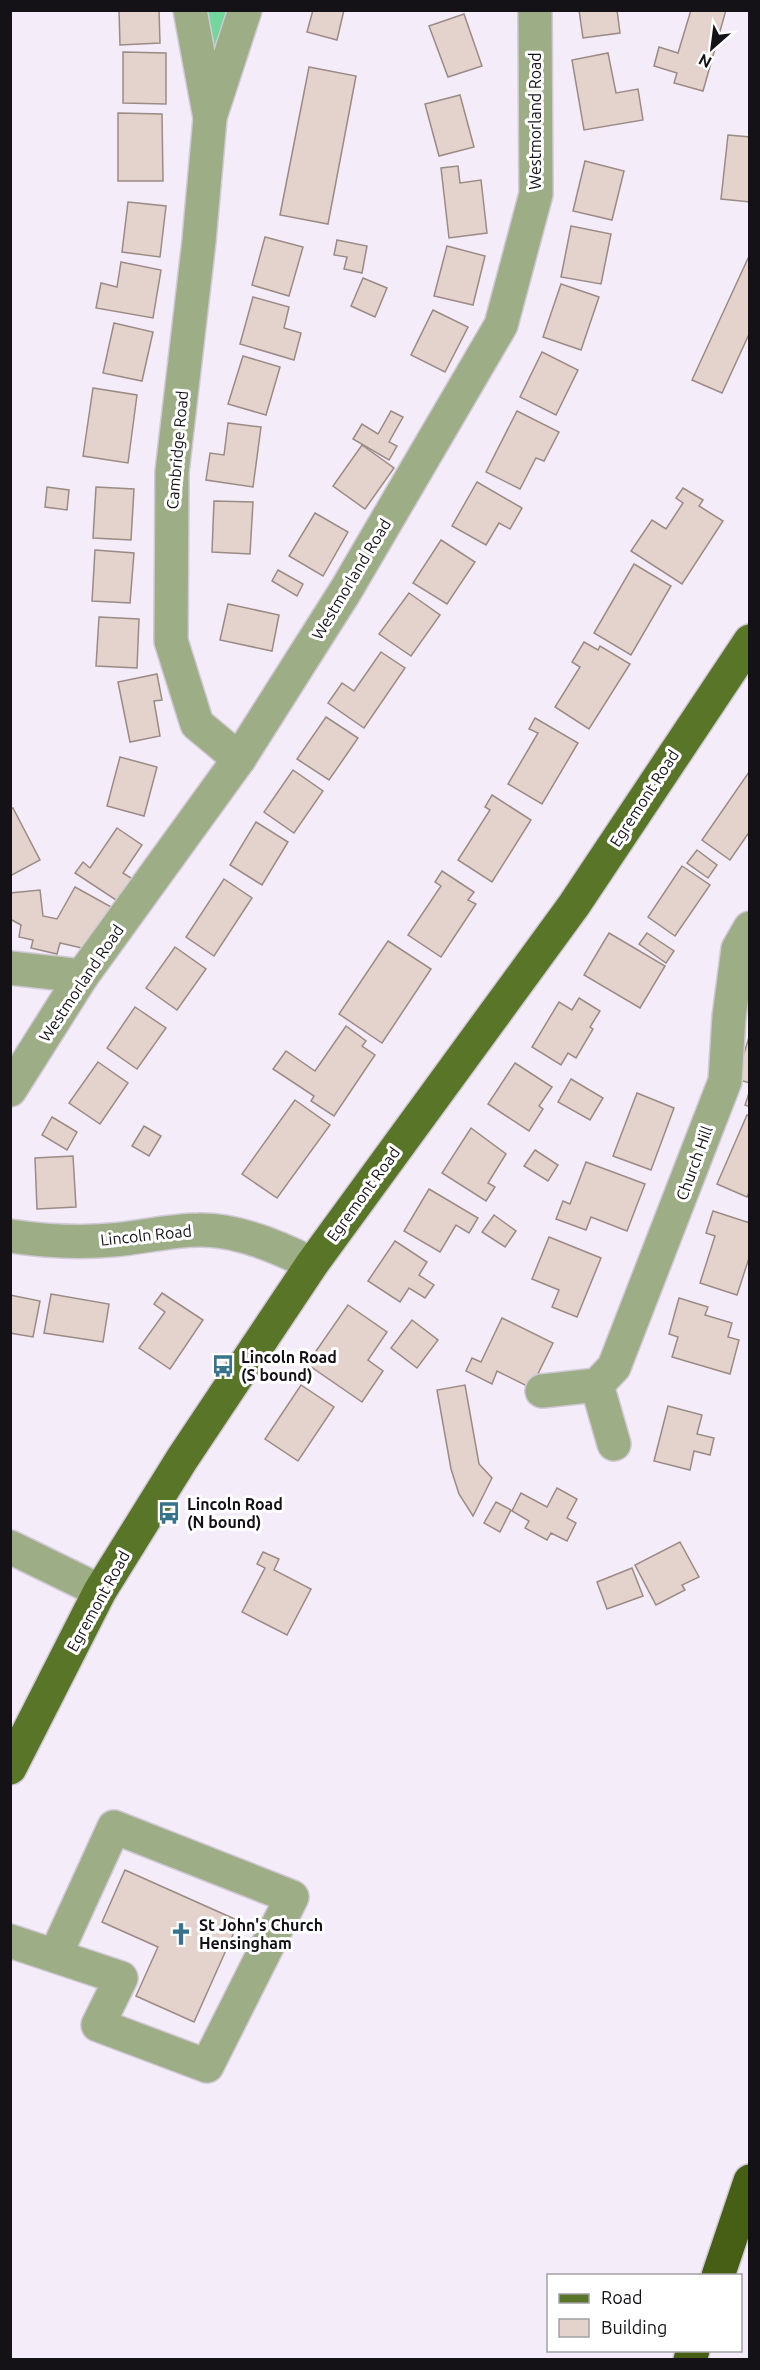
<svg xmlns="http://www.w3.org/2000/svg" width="760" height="2370" viewBox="0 0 760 2370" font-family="Ubuntu,sans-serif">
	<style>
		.green { fill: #71d79c }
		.building { fill: #e4d3cc; stroke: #9b8b85; stroke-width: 1.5 }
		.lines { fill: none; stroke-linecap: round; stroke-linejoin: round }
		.minor-casing { stroke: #d1c9d6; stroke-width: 36 }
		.major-casing { stroke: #d1c9d6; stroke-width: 36 }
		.highway-casing { stroke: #d1c9d6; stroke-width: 36 }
		.minor { stroke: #9dae87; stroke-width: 33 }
		.major { stroke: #597628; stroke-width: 33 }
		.highway { stroke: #465f15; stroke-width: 33 }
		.labels { text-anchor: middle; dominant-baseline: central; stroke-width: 6; stroke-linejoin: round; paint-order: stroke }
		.street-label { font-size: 16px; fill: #151217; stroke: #fff }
		.poi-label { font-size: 16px; font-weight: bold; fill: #151217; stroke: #fff; text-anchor: start }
	</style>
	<rect width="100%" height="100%" fill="#f5ecfa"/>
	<polygon class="green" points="205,11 232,11 214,71"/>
	<g class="building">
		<polygon points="119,10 159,10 160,43 120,45"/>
		<polygon points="313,10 344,10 337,40 307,32"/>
		<polygon points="579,10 617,10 620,33 583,38"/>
		<polygon points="691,10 726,10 703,91 674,83 677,73 654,66 659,47 678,53"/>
		<polygon points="464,14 482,66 448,77 429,26"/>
		<polygon points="123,52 166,53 166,104 123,103"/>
		<polygon points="608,53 616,93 638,89 643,120 584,130 572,60"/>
		<polygon points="309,67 356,76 328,224 280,215"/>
		<polygon points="460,95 474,147 439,156 425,104"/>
		<polygon points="118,113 162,114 163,181 118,181"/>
		<polygon points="728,135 750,137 750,202 721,199"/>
		<polygon points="585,161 624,171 612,220 573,211"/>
		<polygon points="458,166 460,183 481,180 487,233 449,238 441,168"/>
		<polygon points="128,202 166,206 160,257 122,252"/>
		<polygon points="571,226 611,234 601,284 561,277"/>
		<polygon points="265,237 303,247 289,296 252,285"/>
		<polygon points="337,240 367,246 362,273 344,269 347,257 334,255"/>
		<polygon points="447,246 485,256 473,305 434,296"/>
		<polygon points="750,254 750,332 722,393 692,380"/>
		<polygon points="121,262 161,270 153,318 96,308 101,283 117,287"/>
		<polygon points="363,278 387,288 375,317 351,306"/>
		<polygon points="561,284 599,297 581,350 543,337"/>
		<polygon points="253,297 289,307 284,328 301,333 294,360 240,344"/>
		<polygon points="433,310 468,327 445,372 411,355"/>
		<polygon points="114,323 153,332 142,381 103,373"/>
		<polygon points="542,352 578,370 556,415 520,397"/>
		<polygon points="243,356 280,367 266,415 228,404"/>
		<polygon points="93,388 137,395 128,463 83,456"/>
		<polygon points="391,411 403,417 389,442 397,446 389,460 353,439 362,424 378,434"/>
		<polygon points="517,411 559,432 544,461 536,458 520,489 486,472"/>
		<polygon points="228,423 261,427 253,487 206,480 210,453 224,455"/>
		<polygon points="362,445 394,468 365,509 333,486"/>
		<polygon points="477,482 522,508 510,529 499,523 486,545 452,526"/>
		<polygon points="47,487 69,490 67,510 45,507"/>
		<polygon points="96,487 134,489 131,540 93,538"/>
		<polygon points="683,488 703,500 699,506 723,521 682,584 631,551 652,520 666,529 683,503 676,498"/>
		<polygon points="214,501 253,502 250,554 212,552"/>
		<polygon points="315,513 348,532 323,576 289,556"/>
		<polygon points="441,540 475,562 447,604 413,583"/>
		<polygon points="95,550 134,553 130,603 92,601"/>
		<polygon points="634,564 671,586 631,655 594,633"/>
		<polygon points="278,570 303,584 297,596 272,581"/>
		<polygon points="409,593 440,615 411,656 379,634"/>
		<polygon points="228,604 279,615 272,651 220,640"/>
		<polygon points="99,617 139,619 137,668 96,666"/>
		<polygon points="584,642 598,650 600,646 630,664 589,729 555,707 580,667 572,662"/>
		<polygon points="381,652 405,668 364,728 328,703 342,683 354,691"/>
		<polygon points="157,674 162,700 154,701 160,736 130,742 118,682"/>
		<polygon points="326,717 358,738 329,780 297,759"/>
		<polygon points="535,718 578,743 542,804 508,784 538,733 529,729"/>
		<polygon points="120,757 157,767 144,816 107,806"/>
		<polygon points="293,770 323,791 294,833 264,812"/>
		<polygon points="749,772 750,831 730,860 702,840"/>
		<polygon points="492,795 531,820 492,882 458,860 490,810 485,807"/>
		<polygon points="13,808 40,860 10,876 10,809"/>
		<polygon points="256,822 288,842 262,885 230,865"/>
		<polygon points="117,828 142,845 123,873 134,880 119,902 75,873 83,862 90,868"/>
		<polygon points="697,850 717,865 708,878 687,863"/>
		<polygon points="682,866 710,885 675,936 648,917"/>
		<polygon points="442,871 474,892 468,900 476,904 441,957 408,935 441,886 435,882"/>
		<polygon points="224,879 252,898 214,956 186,937"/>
		<polygon points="75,887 113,908 86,949 60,943 57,954 31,948 33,940 19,937 21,925 10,919 10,893 40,890 43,916 57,919"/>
		<polygon points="609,933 665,966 640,1008 584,975"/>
		<polygon points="647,933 674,951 666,963 639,944"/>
		<polygon points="388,941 431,969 382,1043 339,1014"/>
		<polygon points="175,947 206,969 177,1010 146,988"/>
		<polygon points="579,998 600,1011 590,1027 593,1029 576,1058 568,1053 561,1065 532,1047 559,1002 572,1010"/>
		<polygon points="135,1007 166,1028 137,1069 107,1048"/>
		<polygon points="346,1026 366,1041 362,1046 375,1055 334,1116 311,1101 314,1096 273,1069 286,1051 315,1071"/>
		<polygon points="750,1034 750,1083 736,1079"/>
		<polygon points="98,1062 128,1083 100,1124 69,1103"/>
		<polygon points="515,1063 552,1087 539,1106 543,1109 529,1131 488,1104"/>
		<polygon points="571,1079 603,1098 590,1120 558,1102"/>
		<polygon points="750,1090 750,1107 745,1105"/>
		<polygon points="637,1093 674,1108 651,1170 613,1156"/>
		<polygon points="295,1100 330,1125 277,1198 242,1174"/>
		<polygon points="747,1115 750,1116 750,1190 747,1197 717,1184"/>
		<polygon points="52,1117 77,1132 67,1150 42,1135"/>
		<polygon points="144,1126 161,1136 149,1156 132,1146"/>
		<polygon points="471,1128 506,1154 488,1183 495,1187 486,1201 442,1173"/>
		<polygon points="535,1150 558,1165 548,1181 524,1166"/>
		<polygon points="73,1156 76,1207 37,1209 35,1158"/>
		<polygon points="586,1162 645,1184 627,1231 591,1217 586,1230 556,1219 563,1201 570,1204"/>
		<polygon points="429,1189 478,1218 469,1233 456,1225 440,1252 404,1231"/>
		<polygon points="713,1211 750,1223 750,1255 737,1295 700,1283 715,1236 706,1233"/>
		<polygon points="494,1215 516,1231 505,1247 482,1232"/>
		<polygon points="549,1237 601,1258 577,1317 552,1307 559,1290 532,1279"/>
		<polygon points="395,1241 427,1262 419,1275 434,1285 425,1298 409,1288 400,1302 368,1281"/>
		<polygon points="162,1293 203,1320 170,1369 139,1348 165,1312 154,1304"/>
		<polygon points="51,1294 109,1304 103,1342 44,1333"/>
		<polygon points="10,1295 40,1301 33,1337 10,1333"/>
		<polygon points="679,1298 708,1307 705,1315 732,1323 728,1337 739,1340 730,1374 672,1357 678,1337 669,1334"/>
		<polygon points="348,1305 387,1332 368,1360 383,1371 362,1402 307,1364"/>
		<polygon points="502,1318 553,1343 531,1388 497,1371 492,1384 466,1371 472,1358 481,1362"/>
		<polygon points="412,1320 438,1340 417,1368 391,1348"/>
		<polygon points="301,1385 334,1407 298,1461 265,1439"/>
		<polygon points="465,1385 479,1464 492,1478 473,1516 459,1494 451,1469 437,1390"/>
		<polygon points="668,1406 702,1415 697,1434 714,1438 710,1455 694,1451 690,1470 654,1461"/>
		<polygon points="557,1488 577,1499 567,1518 576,1523 567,1541 551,1533 547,1540 525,1528 529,1521 512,1511 521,1493 547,1507"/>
		<polygon points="496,1502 511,1510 500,1532 484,1523"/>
		<polygon points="680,1542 699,1577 682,1585 685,1590 656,1605 635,1565"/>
		<polygon points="263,1552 279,1559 274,1570 311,1589 287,1635 242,1612 265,1568 257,1564"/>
		<polygon points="632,1568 643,1596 607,1609 597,1582"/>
		<polygon points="125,1870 239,1921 194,2022 136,1996 158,1947 102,1922"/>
	</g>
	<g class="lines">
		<g class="minor-casing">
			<g id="minor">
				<polyline points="190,10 210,118 199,241 172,472 171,641 197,724 239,759"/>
				<polyline points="211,114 245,10"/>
				<polyline points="10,968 82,976"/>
				<polyline points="10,1090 82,976 239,759 346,590 501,325 536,194 535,10"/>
				<path d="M10 1236C44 1241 78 1243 112 1240 140 1238 170 1230 199 1230 237 1229 279 1247 312 1264"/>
				<polyline points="597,1385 614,1444"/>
				<polyline points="542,1391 597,1385 614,1367 725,1081 729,1017 738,949 750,928"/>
				<polyline points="10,1547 100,1591"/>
				<polyline points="10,1941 121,1978 98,2025 207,2066 292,1897 114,1827 55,1956"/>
			</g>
		</g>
		<g class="major-casing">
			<polyline id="major" points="10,1768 100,1591 182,1459 312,1264 574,905 750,641"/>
		</g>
		<g class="highway-casing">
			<g id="highway">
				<polyline points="718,2276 750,2181"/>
				<polyline points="690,2360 693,2350"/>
			</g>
		</g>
		<use href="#minor" class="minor"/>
		<use href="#major" class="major"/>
		<use href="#highway" class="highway"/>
	</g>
	<defs>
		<g id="bus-bare" transform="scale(1.8)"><path d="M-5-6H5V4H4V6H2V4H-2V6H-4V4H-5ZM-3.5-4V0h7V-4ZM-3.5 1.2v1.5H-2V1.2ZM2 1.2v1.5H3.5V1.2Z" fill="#37738a" stroke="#fff" stroke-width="2.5" paint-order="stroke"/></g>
		<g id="church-bare" transform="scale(1.8)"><path d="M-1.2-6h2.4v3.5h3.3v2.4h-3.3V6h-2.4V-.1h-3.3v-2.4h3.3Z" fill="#37738a" stroke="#fff" stroke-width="2.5" paint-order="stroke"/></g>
	</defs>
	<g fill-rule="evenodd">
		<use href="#bus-bare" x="223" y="1366"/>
		<use href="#bus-bare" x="169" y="1513"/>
		<use href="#church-bare" x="181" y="1934"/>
	</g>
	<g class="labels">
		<g class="street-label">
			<text transform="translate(535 121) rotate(-90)">Westmorland Road</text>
			<text transform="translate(177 450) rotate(-85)">Cambridge Road</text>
			<text transform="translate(351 579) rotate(-59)">Westmorland Road</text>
			<text transform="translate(644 798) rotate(-57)">Egremont Road</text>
			<text transform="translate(81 983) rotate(-56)">Westmorland Road</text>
			<text transform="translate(694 1163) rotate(-70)">Church Hill</text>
			<text transform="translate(363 1194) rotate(-54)">Egremont Road</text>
			<text transform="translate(146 1235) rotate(-6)">Lincoln Road</text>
			<text transform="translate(98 1601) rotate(-61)">Egremont Road</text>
		</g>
		<g class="poi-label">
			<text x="241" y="1357">Lincoln Road<tspan x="241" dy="18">(S bound)</tspan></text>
			<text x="187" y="1504">Lincoln Road<tspan x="187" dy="18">(N bound)</tspan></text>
			<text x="199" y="1925">St John's Church<tspan x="199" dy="18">Hensingham</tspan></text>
		</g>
	</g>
	<rect width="760" height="2370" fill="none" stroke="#151217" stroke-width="24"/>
	<rect x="547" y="2274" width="195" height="78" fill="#ffffff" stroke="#a1a0a2" stroke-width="1.5"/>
	<rect x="559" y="2294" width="30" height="9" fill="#597628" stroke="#a1a0a2" stroke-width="1.5"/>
	<text x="601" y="2304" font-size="18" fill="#151217">Road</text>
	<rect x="559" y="2319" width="30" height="18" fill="#e4d3cc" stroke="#a1a0a2" stroke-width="1.5"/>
	<text x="601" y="2334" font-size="18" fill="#151217">Building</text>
	<g transform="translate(712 48) rotate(208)" stroke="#ffffff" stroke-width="4.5" paint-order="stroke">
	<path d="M0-4.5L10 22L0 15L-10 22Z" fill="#151217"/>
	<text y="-9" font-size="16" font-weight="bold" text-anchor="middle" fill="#151217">N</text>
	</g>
</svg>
